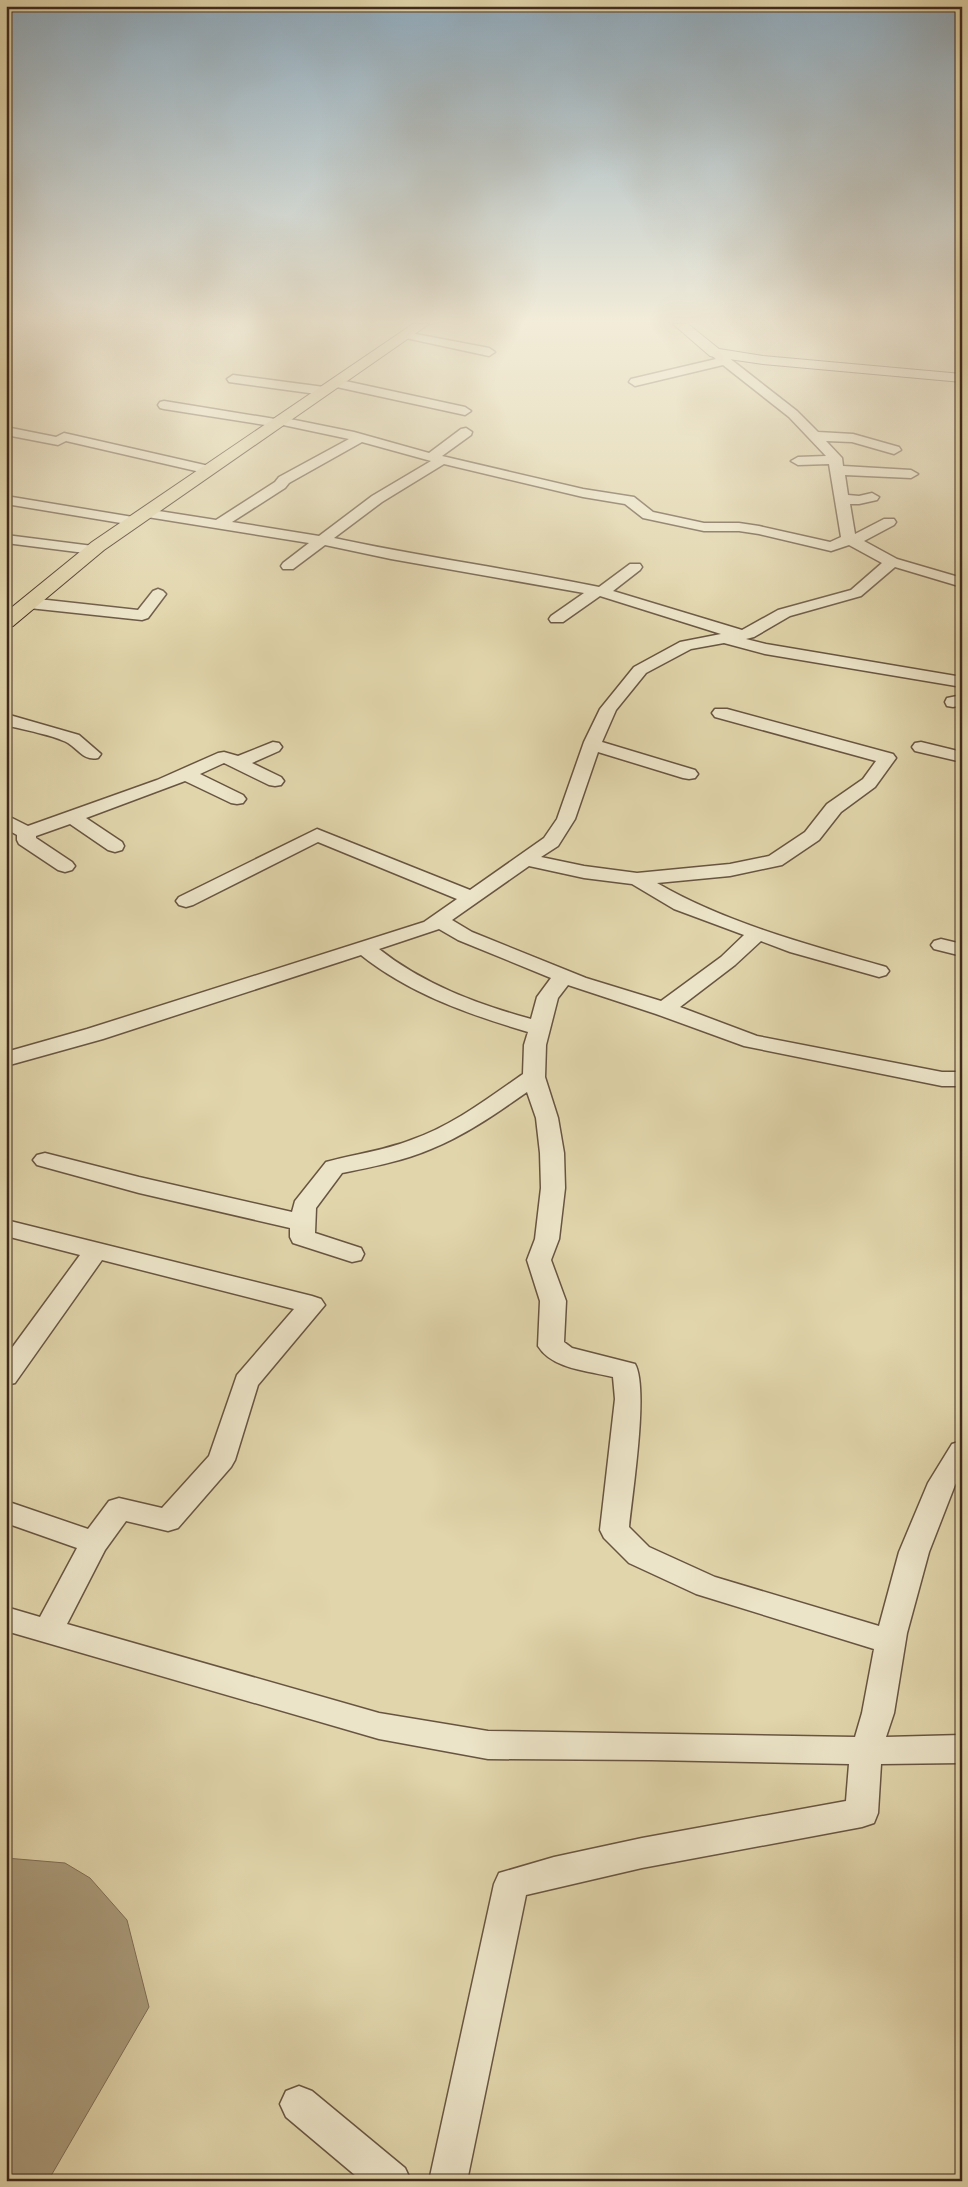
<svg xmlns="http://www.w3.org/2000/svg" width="968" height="2187" viewBox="0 0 968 2187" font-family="'Sorts Mill Goudy',serif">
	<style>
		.water { fill: #aa9b7b; stroke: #7f6e56 }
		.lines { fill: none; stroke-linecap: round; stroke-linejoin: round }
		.street-casing { stroke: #685541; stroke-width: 3 }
		.secondary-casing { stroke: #3f2a1e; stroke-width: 2 }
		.highway-casing { stroke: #3f2a1e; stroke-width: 2 }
		.street { fill: #ece4c8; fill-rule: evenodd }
		.secondary { fill: #ece4c8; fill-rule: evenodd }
		.highway { fill: #e1d5ab; fill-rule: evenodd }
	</style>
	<rect width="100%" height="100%" fill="#e1d5ab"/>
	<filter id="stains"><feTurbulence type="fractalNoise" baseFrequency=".004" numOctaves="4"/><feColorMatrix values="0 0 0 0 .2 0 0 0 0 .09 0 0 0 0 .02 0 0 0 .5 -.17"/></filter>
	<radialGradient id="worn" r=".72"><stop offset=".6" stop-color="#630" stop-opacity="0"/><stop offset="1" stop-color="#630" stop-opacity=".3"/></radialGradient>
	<polygon class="water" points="6,1858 65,1863 90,1878 127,1920 149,2007 48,2181 6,2181"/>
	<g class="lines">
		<g class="street-casing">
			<g id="street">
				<polygon points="405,332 489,348 495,352 489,356 401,337 399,335 401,333"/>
				<path d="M715 349 719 350 797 411 818 432 853 434 899 447 901 450 894 454 852 442 826 441 842 458 843 466 911 470 918 474 911 478 845 475 848 495 859 496 872 493 879 497 877 500 859 504H850L855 534 884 519H894L896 522 894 525 864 541 897 559 962 578V587L895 567 861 596 790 616 754 637 746 639 766 644 962 677V687L765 654 724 643 691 649 646 673 616 710 602 742 695 770 698 774 695 778 689 779 683 778 598 752 575 819 558 846 541 857 584 866 637 873 730 864 769 856 805 832 827 804 863 779 876 761 715 717 712 713 715 709H727L893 754 896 758 875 787 841 812 819 840 782 865 730 876 657 883C726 923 809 945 886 967L889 971 886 975 879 977 872 975 790 952 761 941 735 965 680 1007 757 1036 942 1072H962V1086H942L744 1046 656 1014 568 985 558 998 546 1045 545 1077 558 1118 564 1153 565 1188 559 1239 551 1260 566 1301 564 1342 572 1348 635 1364C649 1388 632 1495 629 1527L649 1547 715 1577 879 1626 899 1552 928 1483 952 1444 962 1441V1475L955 1485 929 1552 907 1633 894 1713 886 1737 962 1735V1763L881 1764 878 1813 874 1823 862 1827 642 1868 526 1895 467 2181H429L494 1884 499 1873 554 1857 642 1838 846 1801 849 1764 651 1760 488 1759 379 1739 6 1631V1607L40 1617 77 1548 6 1523V1501L88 1529 109 1501 119 1498 162 1508 209 1456 237 1375 294 1309 102 1260 15 1383 6 1385V1356L80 1255 6 1236V1220L312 1296 321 1299 325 1305 258 1385 235 1460 231 1467 178 1528 168 1531 126 1521 105 1550 67 1624 379 1713 488 1731 855 1737 862 1713 874 1649 696 1594 629 1563 604 1538 600 1530 615 1399 613 1377C589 1371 552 1369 538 1346L540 1301 527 1260 535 1239 541 1188 540 1153 536 1118 527 1092C497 1113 466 1135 431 1149 403 1161 372 1167 342 1173L316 1208 315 1233 361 1248 364 1254 361 1260 352 1262 293 1243 290 1237V1228L139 1193 37 1165 33 1160 37 1155 45 1153 139 1177 292 1212 295 1201 326 1162C354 1154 383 1151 411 1140 452 1126 487 1099 523 1074L524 1045 528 1032C468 1014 410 994 361 955L103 1039 6 1066V1052L87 1029 424 922 457 899 318 842 193 905 186 907 179 905 176 901 179 897 317 829 470 890 544 838 557 819 584 742 600 709 634 667 680 642 721 634 600 596 563 622H551L549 619 551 616 584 593 391 559 325 545 293 569H283L281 566 283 563 309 543 141 516 139 513 141 510 146 509 216 520 275 482 279 477 349 439 283 425 278 427 164 409 160 408 158 405 160 402 164 401 275 419 280 417 354 432 429 453 461 429 466 428 472 432 471 435 442 456 583 489 634 497 653 512 704 523H739L759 526 830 542 841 537 829 464 798 465 791 461 798 457 826 456 789 417 723 365 635 386 629 382 631 379 716 359 709 353ZM362 442 431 461 372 496 319 536 232 522 285 488 289 483ZM444 464 583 497 625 504 643 518 704 531H739L759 534 831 551 849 545 882 563 851 590 778 610 742 630 613 591 640 570 642 567 640 564H630L599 587C511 569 422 557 334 538L382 502ZM529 866 584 878 632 884 674 909 744 935 721 957 661 1001 586 978 472 932 452 920ZM439 929 458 940 551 978 537 997 531 1019C477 1004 423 984 379 949Z"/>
				<polygon points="233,375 324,387 330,391 324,395 229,382 227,379"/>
				<polygon points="336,379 465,407 471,411 465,415 332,386 330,383"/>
				<polygon points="6,427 56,437 64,433 209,466 216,470 209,474 66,441 58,445 6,435"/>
				<polygon points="6,496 133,517 140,521 133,525 6,504"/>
				<polygon points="6,535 93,546 98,547 100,550 98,553 93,554 6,543"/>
				<polygon points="158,589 163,591 166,594 148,618 142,620 29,608 24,606 21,603 24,600 29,598 138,610 153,591"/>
				<polygon points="962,695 962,705 953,707 947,706 945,702 947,698"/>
				<path d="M6 714 79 735 101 754 98 758C84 761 79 750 68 743 54 735 23 730 6 725Z"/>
				<polygon points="273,742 279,743 282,747 279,751 252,763 281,777 284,781 281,785 275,786 269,785 224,763 200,774 243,795 246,799 243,803 237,804 231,803 185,781 86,818 122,842 124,846 122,850 115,852 108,850 70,824 36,836 36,838 72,862 75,866 72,870 65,872 58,870 19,844 17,840 17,835 6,829 6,815 28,826 157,780 218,753 224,752 238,756"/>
				<polygon points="921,742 962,752 962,762 915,751 912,747 915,743"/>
				<polygon points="941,939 962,944 962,956 934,949 931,945 934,941"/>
				<polygon points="299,2086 312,2091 405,2168 411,2181 362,2181 286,2117 280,2104 286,2091"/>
			</g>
		</g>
		<g class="secondary-casing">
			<polygon id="secondary" points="673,324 688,324 719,349 763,356 962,374 962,382 763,364 715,357 710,356"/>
		</g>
		<g class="highway-casing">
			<polygon id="highway" points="413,324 429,324 104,550 13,626 6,628 6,612 92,542"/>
		</g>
		<use href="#street" class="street"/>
		<use href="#secondary" class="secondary"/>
		<use href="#highway" class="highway"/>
	</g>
	<linearGradient id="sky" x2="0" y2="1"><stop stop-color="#8faabc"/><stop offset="0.51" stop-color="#f2ecd9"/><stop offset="1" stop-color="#f2ecd9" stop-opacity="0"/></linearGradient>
	<rect width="968" height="630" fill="url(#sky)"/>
	<rect width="968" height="2187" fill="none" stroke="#e1d5ab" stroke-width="25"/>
	<rect x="8" y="8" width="953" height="2172" fill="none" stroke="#3f2a1e" stroke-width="2.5"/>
	<rect x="12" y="12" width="943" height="2162" fill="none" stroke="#3f2a1e"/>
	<rect width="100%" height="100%" filter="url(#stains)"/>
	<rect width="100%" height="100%" fill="url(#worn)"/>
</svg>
